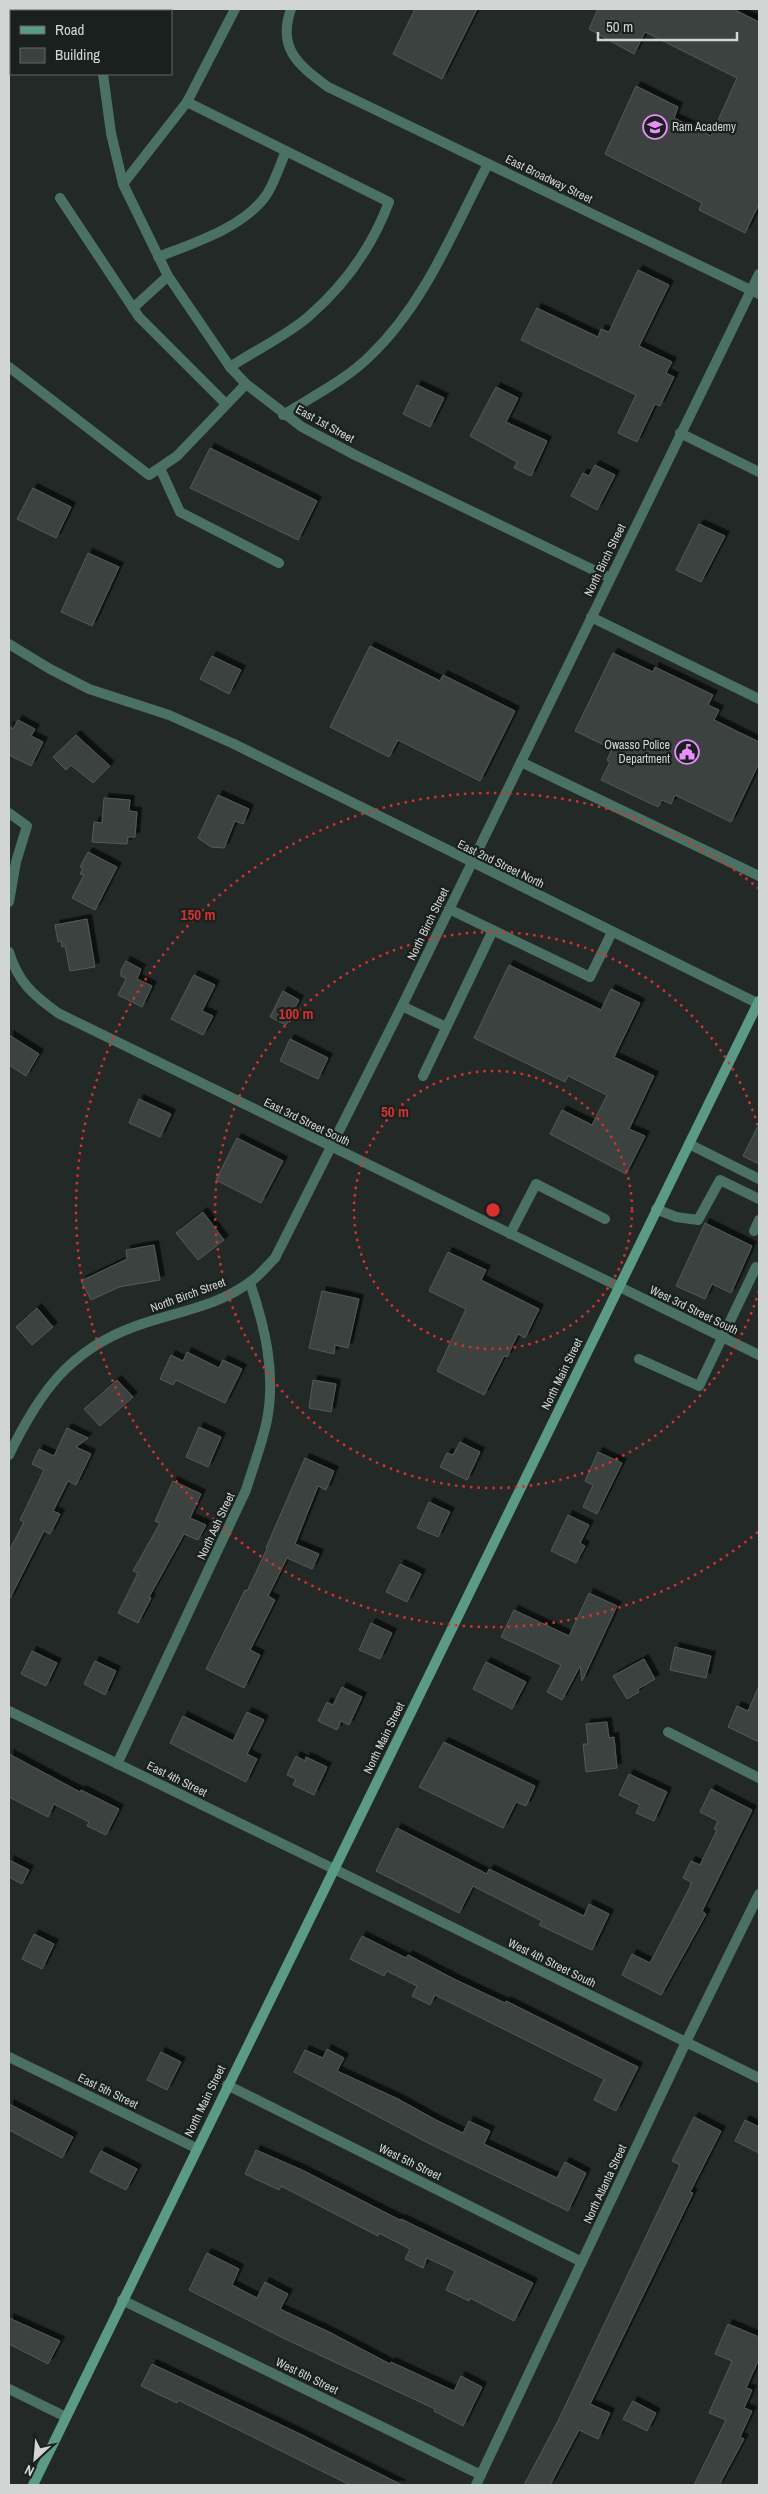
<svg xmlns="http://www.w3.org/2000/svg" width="768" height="2494" viewBox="0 0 768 2494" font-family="'Archivo Narrow',sans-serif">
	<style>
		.building { fill: #3a423f; stroke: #535b58; filter: url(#shadow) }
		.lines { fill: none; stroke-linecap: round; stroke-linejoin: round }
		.service { stroke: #4a7164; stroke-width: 10 }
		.minor { stroke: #4a7164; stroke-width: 10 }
		.tertiary { stroke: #4a7164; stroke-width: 10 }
		.secondary { stroke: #5b9b86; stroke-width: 10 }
		.ring { fill: none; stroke: #d63131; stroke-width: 2.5; stroke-dasharray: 2.5 5 }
		.labels { text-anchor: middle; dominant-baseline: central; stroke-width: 4.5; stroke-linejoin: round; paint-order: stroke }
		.poi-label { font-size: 12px; fill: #d1d5d4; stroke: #19201d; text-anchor: start }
		.street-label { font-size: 12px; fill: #d1d5d4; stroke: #19201d }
		.centre { fill: #d63131; stroke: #19201d; stroke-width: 2.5 }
		.ring-label { font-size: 15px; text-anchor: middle; font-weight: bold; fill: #d63131; stroke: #19201d; stroke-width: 4.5; stroke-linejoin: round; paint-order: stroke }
	</style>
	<defs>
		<filter id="shadow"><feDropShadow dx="4.5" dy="-4.5" stdDeviation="0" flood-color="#0009"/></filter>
	</defs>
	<rect width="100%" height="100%" fill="#222927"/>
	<g class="building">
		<polygon points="415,9 477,9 442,79 393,54"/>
		<polygon points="598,9 733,9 759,22 759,204 745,233 699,210 702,203 605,154 636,86 678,107 674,118 711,136 737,78 645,32 634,54 589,29"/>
		<polygon points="638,270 669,285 639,346 672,362 666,373 674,377 660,406 655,404 637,442 618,433 636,395 521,340 537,308 598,337 601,329 609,332"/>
		<polygon points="417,385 444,398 430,427 403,414"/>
		<polygon points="496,387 518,398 506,422 547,441 531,476 514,468 517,462 470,436"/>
		<polygon points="210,448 317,501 298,540 190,488"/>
		<polygon points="595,465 615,475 597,510 571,496 583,473 589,476"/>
		<polygon points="33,488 71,507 56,538 17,519"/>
		<polygon points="699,524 725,536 701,582 676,570"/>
		<polygon points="88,553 119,567 92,626 61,612"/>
		<polygon points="370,646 440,681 443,675 515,711 480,781 398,740 389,757 330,727"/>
		<polygon points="613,653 653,672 655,667 713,695 708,705 719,710 714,720 759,742 759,763 731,822 675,795 671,804 662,800 658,807 601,780 610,762 607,760 612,749 575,731"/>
		<polygon points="212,656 241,670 229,694 200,679"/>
		<polygon points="18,720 35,729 31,736 43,742 31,766 9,755 9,726 13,729"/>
		<polygon points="76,735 110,766 93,783 71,765 66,770 53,757"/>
		<polygon points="218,795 249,809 243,824 235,821 224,848 211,847 198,838"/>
		<polygon points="104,798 130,800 129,811 137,812 135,837 128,837 127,844 92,842 94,822 102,823"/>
		<polygon points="88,852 117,867 95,910 72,898 84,875 80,874 83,868 80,867"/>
		<polygon points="87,919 95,967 70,971 65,946 62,947 61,941 58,942 55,925"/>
		<polygon points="126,961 141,969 137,979 152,986 142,1007 118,995 126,979 121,976 121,970"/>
		<polygon points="509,965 601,1010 611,989 640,1003 614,1057 654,1076 629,1129 645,1136 626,1174 550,1134 562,1110 592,1125 607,1095 568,1076 565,1082 474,1038"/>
		<polygon points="194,975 215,985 202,1011 213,1016 203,1035 171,1019"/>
		<polygon points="283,991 299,1000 286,1025 270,1017"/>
		<polygon points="9,1035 39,1054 26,1076 9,1065"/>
		<polygon points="290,1039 328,1058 318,1079 280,1061"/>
		<polygon points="139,1099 171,1114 160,1137 129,1123"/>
		<polygon points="759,1124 759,1164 743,1156"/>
		<polygon points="237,1138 283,1161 261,1203 216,1180"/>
		<polygon points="203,1212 224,1240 198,1260 176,1233"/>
		<polygon points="705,1223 752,1246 731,1293 712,1284 705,1299 676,1286"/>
		<polygon points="154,1245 160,1280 119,1287 91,1300 81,1281 127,1259 126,1250"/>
		<polygon points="448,1252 486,1270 481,1280 539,1309 525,1338 518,1334 507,1357 504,1356 484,1395 437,1371 466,1309 429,1291"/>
		<polygon points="322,1291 359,1299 348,1348 335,1345 334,1354 309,1348"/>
		<polygon points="37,1308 53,1327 32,1345 16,1327"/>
		<polygon points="187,1352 219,1368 223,1360 242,1369 225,1403 176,1380 173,1385 160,1379 171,1355 183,1361"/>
		<polygon points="117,1380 133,1397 100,1426 84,1409"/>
		<polygon points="313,1380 336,1384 331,1412 309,1408"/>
		<polygon points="199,1427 221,1437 208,1467 186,1457"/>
		<polygon points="67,1428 88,1438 76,1447 91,1454 76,1485 68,1481 53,1511 60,1514 50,1534 44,1531 9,1600 9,1551 24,1522 20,1520 44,1470 32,1464 39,1449 54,1456"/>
		<polygon points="460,1442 480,1452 467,1480 440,1467 447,1453 453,1455"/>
		<polygon points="598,1452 622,1463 597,1514 583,1507 593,1485 585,1481"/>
		<polygon points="305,1458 334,1471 326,1490 318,1486 295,1544 319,1554 312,1569 287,1558 268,1596 275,1600 250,1650 260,1655 244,1688 206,1669 245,1590 247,1591 267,1549 266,1548"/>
		<polygon points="173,1481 201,1494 190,1518 206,1525 198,1540 184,1534 149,1597 151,1598 138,1623 118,1613 138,1573 133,1571 160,1523 155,1521"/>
		<polygon points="429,1502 450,1512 438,1537 417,1528"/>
		<polygon points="568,1515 589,1525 580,1543 585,1546 576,1563 551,1551"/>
		<polygon points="400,1564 421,1574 407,1602 386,1592"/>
		<polygon points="589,1593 617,1606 582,1681 580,1666 562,1700 547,1692 561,1665 501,1637 514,1610 569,1636"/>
		<polygon points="371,1623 392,1633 380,1659 359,1650"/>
		<polygon points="675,1647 711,1656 706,1678 670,1670"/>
		<polygon points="32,1651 57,1663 46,1686 21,1674"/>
		<polygon points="644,1659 655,1679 638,1689 639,1692 627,1699 613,1676"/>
		<polygon points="95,1661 116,1671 105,1695 84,1684"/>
		<polygon points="486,1662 526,1682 512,1709 473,1689"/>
		<polygon points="759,1686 759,1742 728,1727 737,1706 748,1711"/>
		<polygon points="342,1687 362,1697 349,1725 341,1721 337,1730 318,1721 327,1702 333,1705"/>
		<polygon points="247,1712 264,1720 247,1754 257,1759 246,1782 170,1743 183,1716 233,1741"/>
		<polygon points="607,1722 609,1738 614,1737 617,1768 586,1772 583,1744 588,1744 586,1724"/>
		<polygon points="444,1742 535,1786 526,1806 516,1802 503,1828 419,1787"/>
		<polygon points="9,1754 80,1792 81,1790 119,1809 106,1835 87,1826 89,1822 54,1804 48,1817 9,1797"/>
		<polygon points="296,1756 305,1761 306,1757 327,1767 314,1795 293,1785 296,1779 287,1775"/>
		<polygon points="629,1774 667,1792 654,1821 636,1813 640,1805 619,1795"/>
		<polygon points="711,1789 752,1810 702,1911 706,1914 661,1995 622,1975 632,1954 650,1963 690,1887 691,1882 683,1878 691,1861 700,1865 717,1830 714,1829 718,1821 700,1812"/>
		<polygon points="397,1828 487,1874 489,1869 584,1916 589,1904 609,1914 592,1950 539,1925 542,1921 473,1886 459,1913 376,1871"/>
		<polygon points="9,1860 29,1870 22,1884 9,1877"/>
		<polygon points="34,1934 54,1944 42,1969 22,1959"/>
		<polygon points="362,1936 406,1958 408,1955 456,1980 505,2003 506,2001 638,2067 616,2111 594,2100 604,2079 435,1995 430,2005 412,1996 417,1986 387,1971 384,1976 350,1959"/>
		<polygon points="327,2049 344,2058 337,2071 398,2099 436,2120 463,2133 469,2121 490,2131 484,2144 557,2178 565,2162 586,2173 568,2211 430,2144 294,2072 305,2050 323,2058"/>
		<polygon points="161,2052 181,2062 167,2090 147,2080"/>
		<polygon points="9,2104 73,2137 62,2158 9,2130"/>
		<polygon points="694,2117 721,2131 690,2192 693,2193 590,2404 610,2413 598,2439 579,2430 550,2485 524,2485 558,2421 680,2165 672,2161"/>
		<polygon points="745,2120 759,2127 759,2153 735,2141"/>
		<polygon points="256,2150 302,2170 400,2220 401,2219 533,2283 514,2321 470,2298 469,2301 446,2290 455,2271 427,2258 423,2268 405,2259 410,2249 379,2233 378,2236 281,2186 279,2190 245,2174"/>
		<polygon points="101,2151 137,2169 126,2190 90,2172"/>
		<polygon points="207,2253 239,2269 232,2285 257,2298 265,2282 288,2294 280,2309 331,2333 390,2364 391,2362 454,2391 461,2376 482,2387 463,2426 434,2411 435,2409 281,2337 189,2290"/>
		<polygon points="9,2318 60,2341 48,2364 9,2344"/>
		<polygon points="728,2324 759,2337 759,2359 746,2388 752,2390 744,2408 752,2411 740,2437 744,2439 719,2485 694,2485 726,2420 709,2413 732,2361 715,2354"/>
		<polygon points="152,2364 300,2434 402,2485 350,2485 178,2400 177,2403 141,2386"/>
		<polygon points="633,2401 656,2413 647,2431 623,2419"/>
	</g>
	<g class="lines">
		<g class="service">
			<polyline points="235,9 187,102 286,151"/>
			<polyline points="123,184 187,102"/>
			<polyline points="60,198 139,317 226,404"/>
			<path d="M158 257C194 243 245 227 267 194 275 181 280 165 286 151L389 202C372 247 344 286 308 317 286 336 254 351 230 367"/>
			<polyline points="133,308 168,276"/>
			<polyline points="9,367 149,475 177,456 246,384"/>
			<path d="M283 415C313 396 346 380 371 355 426 302 453 230 488 164"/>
			<polyline points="680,433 759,472"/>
			<polyline points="160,468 180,512 279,563"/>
			<polyline points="591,617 759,699"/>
			<polyline points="9,644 50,669 89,689 169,715 234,744"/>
			<polyline points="521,762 759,876"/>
			<polyline points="449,909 590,977 612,932"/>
			<polyline points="402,1006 446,1027"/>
			<polyline points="423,1076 493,930"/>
			<polyline points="689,1144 759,1179"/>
			<polyline points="656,1209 676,1217 698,1220 720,1180 759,1199"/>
			<polyline points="754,1231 759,1220"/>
			<polyline points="510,1234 536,1184 605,1219"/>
			<polyline points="639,1359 699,1386 756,1267"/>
		</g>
		<g class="minor">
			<polyline points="96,9 96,11"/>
			<path d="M291 9C277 48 298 65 328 87L759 294"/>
			<polyline points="103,74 111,133 123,184 168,276 230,367 246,384 302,427 355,455 610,578"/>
			<polyline points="234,744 759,1004"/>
			<polyline points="9,813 27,826 16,862 9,902"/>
			<path d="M9 952C18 982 33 995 58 1013L759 1355"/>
			<path d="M9 1455C39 1393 69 1350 136 1326 174 1312 217 1307 250 1282 259 1276 267 1266 275 1258L402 1006 759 274"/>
			<polyline points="668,1732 759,1778"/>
			<path d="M117 1764 246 1490C253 1467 262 1444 267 1420 276 1373 265 1327 250 1283"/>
			<polyline points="334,1869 759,2078"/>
			<polyline points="9,2057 196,2148"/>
			<polyline points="227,2085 582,2262"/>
			<polyline points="122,2300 481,2475"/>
			<polyline points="9,2389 66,2417"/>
			<polyline points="476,2485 686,2042 759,1894"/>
		</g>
		<polyline class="tertiary" points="9,1711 334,1869"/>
		<polyline class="secondary" points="33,2485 759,1001"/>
	</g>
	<g class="ring">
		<circle cx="493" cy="1210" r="139"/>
		<path d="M759 1291A278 278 0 1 1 759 1129"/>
		<path d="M758 1532A417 417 0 1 1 758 888"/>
	</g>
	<defs>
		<g id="school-ring" transform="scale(1.25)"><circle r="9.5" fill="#19201d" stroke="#ea8dfd" stroke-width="1.5"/><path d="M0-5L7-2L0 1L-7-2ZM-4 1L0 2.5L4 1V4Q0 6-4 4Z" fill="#ea8dfd"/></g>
		<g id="civic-ring" transform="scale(1.25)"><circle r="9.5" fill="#19201d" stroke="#ea8dfd" stroke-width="1.5"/><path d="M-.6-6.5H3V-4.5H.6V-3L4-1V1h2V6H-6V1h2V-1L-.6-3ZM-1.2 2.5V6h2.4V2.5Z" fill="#ea8dfd"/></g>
	</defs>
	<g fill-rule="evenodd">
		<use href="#school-ring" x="655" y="127"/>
		<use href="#civic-ring" x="687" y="752"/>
	</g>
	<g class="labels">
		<g class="poi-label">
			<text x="672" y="127">Ram Academy</text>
			<text x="670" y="745" text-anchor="end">Owasso Police<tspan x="670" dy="14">Department</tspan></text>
		</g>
		<g class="street-label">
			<text transform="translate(549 179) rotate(26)">East Broadway Street</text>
			<text transform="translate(325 424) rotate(29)">East 1st Street</text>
			<text transform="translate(605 560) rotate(-64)">North Birch Street</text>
			<text transform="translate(501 864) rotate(26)">East 2nd Street North</text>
			<text transform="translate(428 924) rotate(-64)">North Birch Street</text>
			<text transform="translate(307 1122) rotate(26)">East 3rd Street South</text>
			<text transform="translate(188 1295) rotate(-20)">North Birch Street</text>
			<text transform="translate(694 1310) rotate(26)">West 3rd Street South</text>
			<text transform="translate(562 1374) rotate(-64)">North Main Street</text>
			<text transform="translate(216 1526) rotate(-65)">North Ash Street</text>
			<text transform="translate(384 1738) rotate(-64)">North Main Street</text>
			<text transform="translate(177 1779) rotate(26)">East 4th Street</text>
			<text transform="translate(552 1963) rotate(26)">West 4th Street South</text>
			<text transform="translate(108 2091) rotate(26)">East 5th Street</text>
			<text transform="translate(205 2101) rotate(-64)">North Main Street</text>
			<text transform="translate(410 2162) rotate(26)">West 5th Street</text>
			<text transform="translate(605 2184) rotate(-65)">North Atlanta Street</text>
			<text transform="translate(307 2376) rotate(26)">West 6th Street</text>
		</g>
	</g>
	<circle cx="493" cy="1210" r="8" class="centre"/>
	<g class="ring-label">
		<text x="198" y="920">150 m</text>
		<text x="296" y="1019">100 m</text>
		<text x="395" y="1117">50 m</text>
	</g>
	<rect width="768" height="2494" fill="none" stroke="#d1d5d4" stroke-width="20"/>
	<rect x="10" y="10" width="162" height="65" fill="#19201d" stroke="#636866"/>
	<rect x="20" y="26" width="25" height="8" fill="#5b9b86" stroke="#636866"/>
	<text x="55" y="35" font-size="15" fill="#d1d5d4">Road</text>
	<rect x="20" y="48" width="25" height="15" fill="#3a423f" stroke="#636866"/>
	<text x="55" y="60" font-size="15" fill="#d1d5d4">Building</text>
	<g transform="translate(35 2459) rotate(206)" stroke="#19201d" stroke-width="4" paint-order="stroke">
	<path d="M0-4L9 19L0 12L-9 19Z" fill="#d1d5d4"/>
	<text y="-8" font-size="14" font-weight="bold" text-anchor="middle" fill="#d1d5d4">N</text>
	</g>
	<path d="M598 32v8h139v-8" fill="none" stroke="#d1d5d4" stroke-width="2.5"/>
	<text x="606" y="32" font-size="15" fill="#d1d5d4" stroke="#19201d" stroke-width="4" paint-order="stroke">50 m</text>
</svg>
